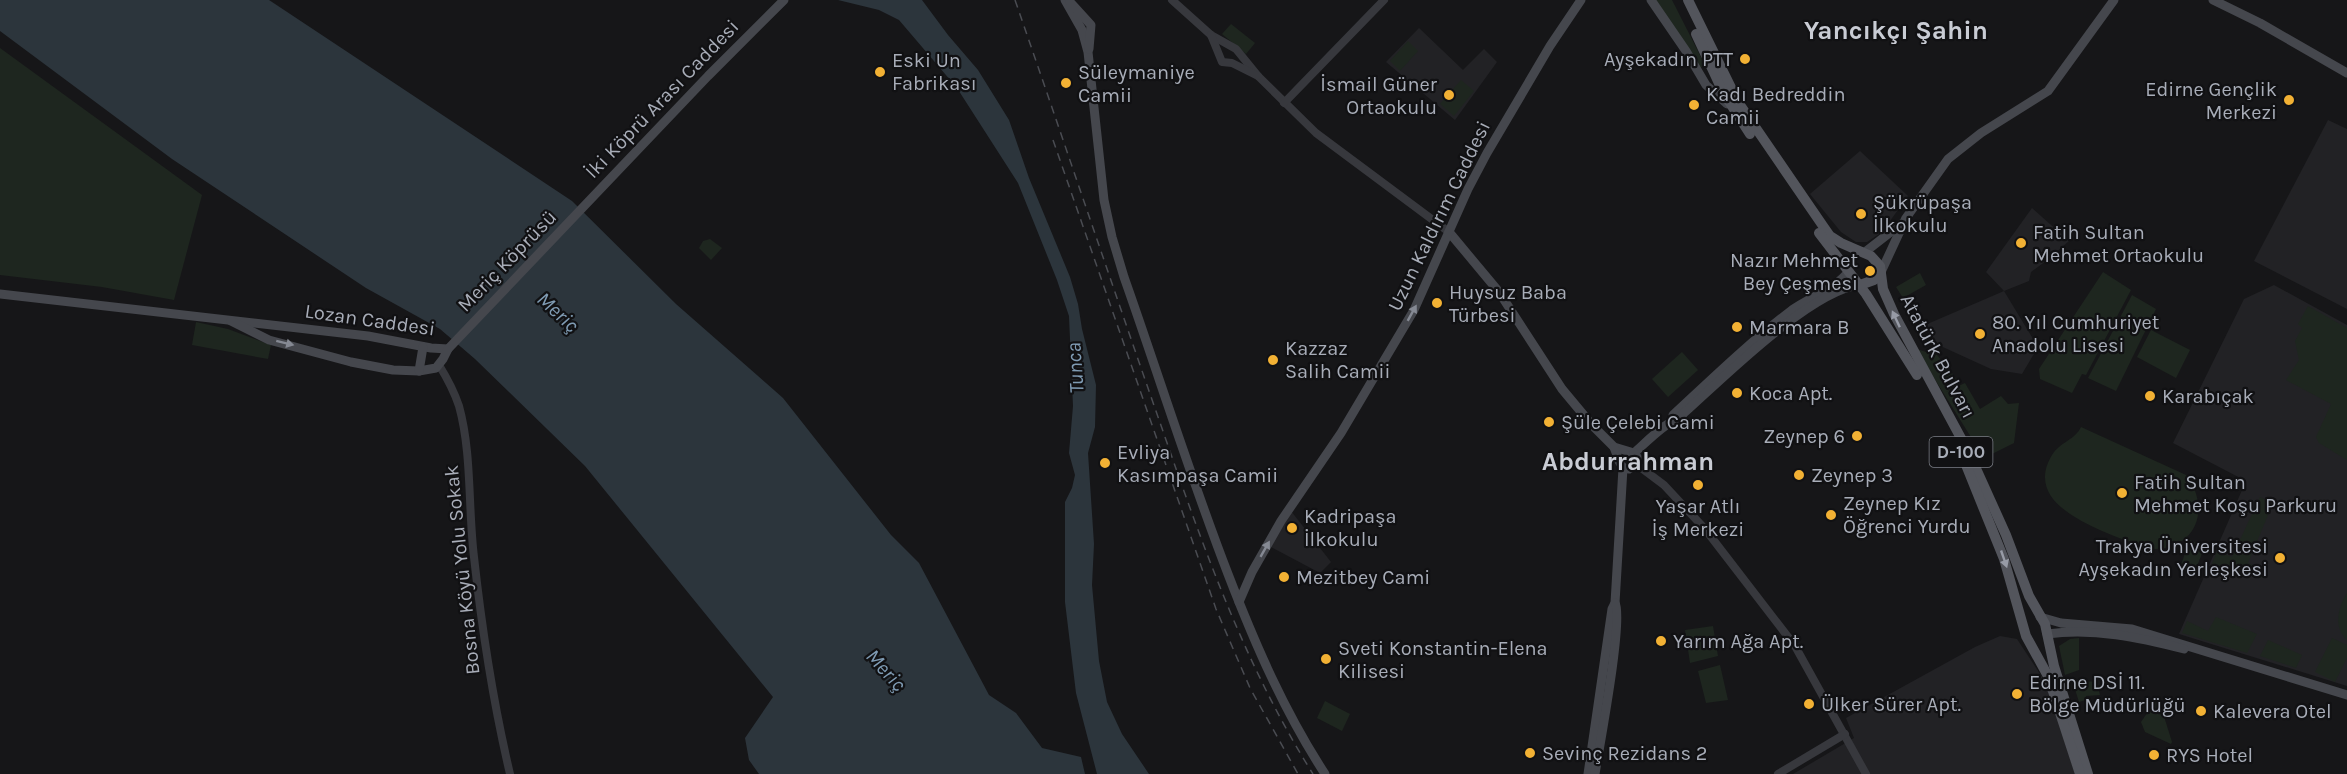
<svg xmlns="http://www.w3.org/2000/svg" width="2347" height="774" viewBox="0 0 2347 774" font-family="Karla,sans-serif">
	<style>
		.built { fill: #222225 }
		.green { fill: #1e261f }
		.water { fill: #2c353c }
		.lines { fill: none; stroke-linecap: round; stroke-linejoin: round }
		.tertiary { stroke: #37383d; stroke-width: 8 }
		.secondary { stroke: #45474d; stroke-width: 9 }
		.primary { stroke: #53555c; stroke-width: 10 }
		.rail { stroke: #4a4c52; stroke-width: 1.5; stroke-dasharray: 8 6; stroke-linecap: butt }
		.oneway { fill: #858993 }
		.oneway2 { fill: #979ba6 }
		.poi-dot { fill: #f2b134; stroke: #111113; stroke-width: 2 }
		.labels { text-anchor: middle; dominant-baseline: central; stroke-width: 4.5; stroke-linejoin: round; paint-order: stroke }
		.shield { fill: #111113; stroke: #7b7e86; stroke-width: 1.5 }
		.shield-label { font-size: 18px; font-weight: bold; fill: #a8adb8 }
		.poi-label { font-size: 20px; fill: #a8adb8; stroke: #111113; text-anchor: start }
		.street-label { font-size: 20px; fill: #a8adb8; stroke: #111113 }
		.water-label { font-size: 21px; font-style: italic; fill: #7f9bb3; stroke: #111113 }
		.district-label { font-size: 26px; font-weight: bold; fill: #c9ccd4; stroke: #111113 }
	</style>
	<rect width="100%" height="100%" fill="#161618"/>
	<g class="built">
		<polygon points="1419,28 1463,70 1484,49 1497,62 1455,120 1386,62"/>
		<polygon points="2328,120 2347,129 2347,309 2254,261"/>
		<polygon points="1860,151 1908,196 1882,232 1867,242 1856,242 1841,232 1810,194"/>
		<polygon points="2032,208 2069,241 2046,261 2031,272 2029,281 2004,291 2038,347 2022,374 1991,369 1934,343 1925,325 2004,291 1986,272"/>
		<polygon points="2274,285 2347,325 2347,686 2179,634 2246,481 2173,443 2244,299"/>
		<polygon points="1291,511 1331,562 1320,573 1269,546"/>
		<polygon points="2000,636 2017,639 2046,683 2075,774 1793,774 1854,738 1846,718 1975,647"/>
	</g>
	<g class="green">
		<polygon points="1652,0 1672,0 1706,67 1703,68 1699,66"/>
		<polygon points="1231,24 1255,43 1246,54 1222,34"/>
		<polygon points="1408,41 1418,51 1400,71 1390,61"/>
		<polygon points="0,48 202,195 174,300 102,287 0,275"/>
		<polygon points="1461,80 1474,91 1454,116 1440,104"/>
		<polygon points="710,239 722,248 711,260 699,248 703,241"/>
		<polygon points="2103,272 2131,290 2086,375 2082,374 2072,393 2040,379 2039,369"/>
		<polygon points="1920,273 1926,285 1903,298 1896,287"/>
		<polygon points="2132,295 2156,309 2116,391 2088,378"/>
		<polygon points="2308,306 2347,328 2347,460 2319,443 2316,437 2331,404 2286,380 2299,360 2295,341 2302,328 2298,324"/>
		<polygon points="196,322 228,329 271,345 268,359 192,345"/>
		<polygon points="2151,330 2190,350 2176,378 2137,357"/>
		<polygon points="1916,349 1937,355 1960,383 1946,392 1965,383 1980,409 2001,396 2008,404 2019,403 2014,443 1984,458"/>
		<polygon points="1682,352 1698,370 1668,397 1652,379"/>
		<path d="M2081 427 2197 480 2194 488C2210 527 2180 557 2141 547 2106 531 2020 508 2052 455 2060 442 2075 440 2081 427Z"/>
		<polygon points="2260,497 2273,503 2248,563 2266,571 2262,578 2242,568 2238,573 2221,565 2217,571 2210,568 2217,552 2232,557"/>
		<polygon points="2190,540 2205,546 2193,576 2179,570"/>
		<path d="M2347 593V640C2333 628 2338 607 2347 593Z"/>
		<polygon points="2216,617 2257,634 2247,653 2182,633 2187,621 2208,631"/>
		<polygon points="1713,626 1718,656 1690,663 1685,630"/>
		<polygon points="2079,638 2079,670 2065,675 2059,646 2070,639"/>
		<polygon points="2332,638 2347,645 2347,658 2335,682 2315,672"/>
		<polygon points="2268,640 2302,655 2296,668 2260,656"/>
		<polygon points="1720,665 1728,700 1706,703 1698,671"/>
		<polygon points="2072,680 2097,682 2100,695 2086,696 2086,700 2079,702"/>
		<polygon points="2158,697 2172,742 2171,744 2145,732 2141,722"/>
		<polygon points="1325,701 1350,714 1342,731 1317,718"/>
	</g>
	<g class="water">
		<polygon points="0,0 269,0 572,201 676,304 783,398 891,535 919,563 989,695 1016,713 1042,748 1081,757 1085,774 759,774 749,760 745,738 773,697 585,466 475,359 440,329 366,288 172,159 0,31"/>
		<polygon points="838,0 922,0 948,35 978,70 1009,120 1029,178 1070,277 1078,304 1082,329 1096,385 1095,427 1088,453 1094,544 1092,585 1099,661 1107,702 1122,734 1149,774 1097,774 1076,693 1065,602 1065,502 1072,488 1075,475 1069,453 1073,406 1069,316 1057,280 1018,183 957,88 899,20 879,10"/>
	</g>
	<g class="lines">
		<g class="tertiary">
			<polyline points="1172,0 1211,35 1236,49 1258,76 1316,133 1449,232"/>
			<polyline points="1211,35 1222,62 1232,63 1258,76"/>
			<polyline points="1284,103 1384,0"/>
			<path d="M439 365C447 378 454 391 459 406 472 453 468 508 474 557 482 630 493 702 510 774"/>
			<polyline points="1636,464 1664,485 1705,529 1795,646 1866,774"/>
			<polyline points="1778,774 1845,734"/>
		</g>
		<g class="secondary">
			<path d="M1065 0 1082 30 1088 52 1104 200 1112 237 1124 277C1159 376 1190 476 1228 574 1255 644 1284 711 1325 774"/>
			<polyline points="1651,0 1686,51 1706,85 1727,104"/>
			<polyline points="2213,0 2260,23 2347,73"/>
			<polyline points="1070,2 1091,25 1089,49"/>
			<polyline points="1449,232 1499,292 1562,389 1592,425 1614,447 1634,453"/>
			<polyline points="1865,252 1901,224"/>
			<polyline points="1881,272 1906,218 1948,159 1981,133 2048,91 2114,0"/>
			<polyline points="0,294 368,336 431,348 448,349"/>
			<polyline points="231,321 269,340 351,362 393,370 419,371 436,368 443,359 448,349 708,76 784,0"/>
			<polyline points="419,371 423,347"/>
			<path d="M1673 415C1712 379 1750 342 1792 310 1810 297 1836 289 1849 271"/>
			<polyline points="1614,447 1619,461 1623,468"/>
			<path d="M1634 453C1644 444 1654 434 1665 426 1671 421 1678 419 1684 413 1721 380 1812 289 1860 285"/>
			<polyline points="1623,468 1629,469 1636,464 1637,457 1634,453"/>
			<polyline points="1239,602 1252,572 1281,521 1341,433 1414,310 1468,189 1487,153 1550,46 1581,0"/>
			<polyline points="2040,617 2061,623 2132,629 2347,695"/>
			<path d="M2047 634C2094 628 2138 637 2184 649"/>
			<polyline points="1588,774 1612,609 1615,603 1623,468"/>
			<path d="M1595 774C1599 749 1624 617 1615 603"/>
		</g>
		<g class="primary">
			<polyline points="1688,0 1738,102 1823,226 1830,236 1841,243 1871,256 1880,266 1883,289 1894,314 1969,453 2006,535 2029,596 2045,624 2054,666 2088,774"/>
			<polyline points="1696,34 1723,92 1750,134"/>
			<polyline points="1819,233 1866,294 1917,375"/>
			<polyline points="1860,285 1874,280 1881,272"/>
			<polyline points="1964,460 2004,559 2026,636 2048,676 2080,774"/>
		</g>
		<g class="rail">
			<path d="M1015 0C1060 130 1104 261 1149 391 1195 523 1238 655 1313 774"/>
			<polyline points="1053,140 1216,609 1250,688 1298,774"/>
		</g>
	</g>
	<defs><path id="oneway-solid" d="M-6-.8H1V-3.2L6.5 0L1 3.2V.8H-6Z" transform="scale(1.5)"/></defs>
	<g class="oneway">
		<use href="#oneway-solid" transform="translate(1412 313) rotate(-61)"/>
		<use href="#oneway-solid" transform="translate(285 343) rotate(14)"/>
		<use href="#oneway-solid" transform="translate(1265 549) rotate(-60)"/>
	</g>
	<g class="oneway2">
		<use href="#oneway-solid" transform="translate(1896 319) rotate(-115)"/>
		<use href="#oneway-solid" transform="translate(2004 559) rotate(71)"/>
	</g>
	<g class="poi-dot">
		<circle cx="1745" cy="59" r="6"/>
		<circle cx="880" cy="72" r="6"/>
		<circle cx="1066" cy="83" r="6"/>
		<circle cx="1449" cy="95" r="6"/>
		<circle cx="2289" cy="100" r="6"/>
		<circle cx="1694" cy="105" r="6"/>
		<circle cx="1861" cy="214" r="6"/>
		<circle cx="2021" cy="243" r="6"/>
		<circle cx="1870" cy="271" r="6"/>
		<circle cx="1437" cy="303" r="6"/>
		<circle cx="1737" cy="327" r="6"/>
		<circle cx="1980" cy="334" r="6"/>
		<circle cx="1273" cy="360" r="6"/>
		<circle cx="1737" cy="393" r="6"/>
		<circle cx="2150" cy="396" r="6"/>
		<circle cx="1549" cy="422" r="6"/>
		<circle cx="1857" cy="436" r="6"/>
		<circle cx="1105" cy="463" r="6"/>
		<circle cx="1799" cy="475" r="6"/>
		<circle cx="1698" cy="485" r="6"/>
		<circle cx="2122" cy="493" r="6"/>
		<circle cx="1831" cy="515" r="6"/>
		<circle cx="1292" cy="528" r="6"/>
		<circle cx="2280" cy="558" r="6"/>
		<circle cx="1284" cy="577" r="6"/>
		<circle cx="1661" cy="641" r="6"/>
		<circle cx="1326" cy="659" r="6"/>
		<circle cx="2017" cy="694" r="6"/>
		<circle cx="1809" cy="704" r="6"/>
		<circle cx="2201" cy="711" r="6"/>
		<circle cx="1530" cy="753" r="6"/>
		<circle cx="2154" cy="755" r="6"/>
	</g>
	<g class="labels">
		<rect class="shield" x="1929.5" y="437" width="63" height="30" rx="4.5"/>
		<g class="shield-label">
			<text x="1961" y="452">D-100</text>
		</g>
		<g class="poi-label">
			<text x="1733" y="59" text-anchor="end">Ayşekadın PTT</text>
			<text x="892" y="60">Eski Un<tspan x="892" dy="23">Fabrikası</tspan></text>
			<text x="1078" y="72">Süleymaniye<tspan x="1078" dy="23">Camii</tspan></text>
			<text x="1437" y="84" text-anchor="end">İsmail Güner<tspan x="1437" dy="23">Ortaokulu</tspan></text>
			<text x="2277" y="89" text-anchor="end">Edirne Gençlik<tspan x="2277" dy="23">Merkezi</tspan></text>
			<text x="1706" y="94">Kadı Bedreddin<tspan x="1706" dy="23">Camii</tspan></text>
			<text x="1873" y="202">Şükrüpaşa<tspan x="1873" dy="23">İlkokulu</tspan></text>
			<text x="2033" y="232">Fatih Sultan<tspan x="2033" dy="23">Mehmet Ortaokulu</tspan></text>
			<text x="1858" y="260" text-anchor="end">Nazır Mehmet<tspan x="1858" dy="23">Bey Çeşmesi</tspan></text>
			<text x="1449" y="292">Huysuz Baba<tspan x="1449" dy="23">Türbesi</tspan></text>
			<text x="1992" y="322">80. Yıl Cumhuriyet<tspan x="1992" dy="23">Anadolu Lisesi</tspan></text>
			<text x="1749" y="327">Marmara B</text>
			<text x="1285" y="348">Kazzaz<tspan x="1285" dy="23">Salih Camii</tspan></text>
			<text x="1749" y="393">Koca Apt.</text>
			<text x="2162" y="396">Karabıçak</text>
			<text x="1561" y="422">Şüle Çelebi Cami</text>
			<text x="1845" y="436" text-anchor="end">Zeynep 6</text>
			<text x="1117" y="452">Evliya<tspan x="1117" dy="23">Kasımpaşa Camii</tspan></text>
			<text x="1811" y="475">Zeynep 3</text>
			<text x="2134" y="482">Fatih Sultan<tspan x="2134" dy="23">Mehmet Koşu Parkuru</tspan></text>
			<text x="1843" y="503">Zeynep Kız<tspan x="1843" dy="23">Öğrenci Yurdu</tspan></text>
			<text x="1698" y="506" text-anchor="middle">Yaşar Atlı<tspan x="1698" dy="23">İş Merkezi</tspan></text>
			<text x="1304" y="516">Kadripaşa<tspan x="1304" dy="23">İlkokulu</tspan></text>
			<text x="2268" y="546" text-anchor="end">Trakya Üniversitesi<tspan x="2268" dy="23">Ayşekadın Yerleşkesi</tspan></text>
			<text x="1296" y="577">Mezitbey Cami</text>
			<text x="1673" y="641">Yarım Ağa Apt.</text>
			<text x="1338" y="648">Sveti Konstantin-Elena<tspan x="1338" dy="23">Kilisesi</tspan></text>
			<text x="2029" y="682">Edirne DSİ 11.<tspan x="2029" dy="23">Bölge Müdürlüğü</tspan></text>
			<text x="1821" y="704">Ülker Sürer Apt.</text>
			<text x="2213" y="711">Kalevera Otel</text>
			<text x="1542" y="753">Sevinç Rezidans 2</text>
			<text x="2166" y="755">RYS Hotel</text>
		</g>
		<g class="street-label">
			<text transform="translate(662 99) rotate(-46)">İki Köprü Arası Caddesi</text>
			<text transform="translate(1439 216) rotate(-64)">Uzun Kaldırım Caddesi</text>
			<text transform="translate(507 261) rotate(-46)">Meriç Köprüsü</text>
			<text transform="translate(370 320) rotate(8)">Lozan Caddesi</text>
			<text transform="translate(1938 356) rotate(62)">Atatürk Bulvarı</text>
			<text transform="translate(462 570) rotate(-96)">Bosna Köyü Yolu Sokak</text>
		</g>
		<g class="water-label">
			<text transform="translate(558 312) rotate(43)">Meriç</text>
			<text transform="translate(1075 368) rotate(-94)">Tunca</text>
			<text transform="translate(886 670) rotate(48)">Meriç</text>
		</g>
		<g class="district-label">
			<text x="1896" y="30">Yancıkçı Şahin</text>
			<text x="1628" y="461">Abdurrahman</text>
		</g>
	</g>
</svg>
